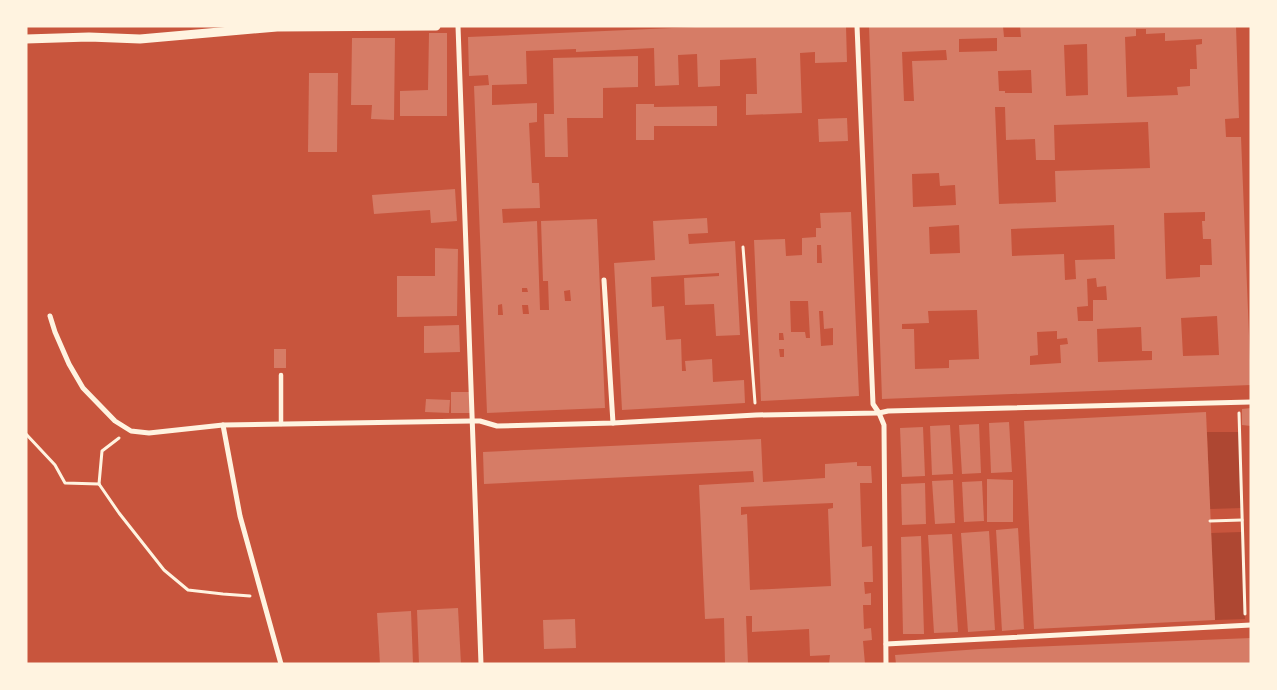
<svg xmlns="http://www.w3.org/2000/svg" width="1277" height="690" viewBox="0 0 1277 690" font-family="Arial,sans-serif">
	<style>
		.green { fill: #ae4732 }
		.building { fill: #d67c66; fill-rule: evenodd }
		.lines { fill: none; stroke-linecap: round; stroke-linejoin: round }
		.path { stroke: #fff3e0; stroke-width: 3 }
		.pedestrian { stroke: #fff3e0; stroke-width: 4.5 }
		.minor { stroke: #fff3e0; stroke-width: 5 }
		.tertiary { stroke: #fff3e0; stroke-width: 9 }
	</style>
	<rect width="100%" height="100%" fill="#c8553d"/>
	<g class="green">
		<polygon points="1207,432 1240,432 1242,508 1210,509"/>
		<polygon points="1242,532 1245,619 1215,620 1211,533"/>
	</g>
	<g class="building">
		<path d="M718 26H846L847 62 815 63V52L800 53 802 113 746 115V94H757L756 58 720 60V86L698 87 697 54 678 55 679 85 655 86 654 48 576 52V49L526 51 527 84 492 85V105L537 103V122L529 123 532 183H539L540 208 502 209 503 223 537 221 540 310H549L548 281H543L541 221 597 219 605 408 487 413 474 86 489 85 488 75 469 76 468 37ZM522 288H527L528 292H522ZM570 290 571 301H565L564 291ZM502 304 503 315H498V305ZM522 305H528L529 314H523Z"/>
		<path d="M869 26H1003L1004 37H1021L1020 26H1236L1239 118 1225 119 1226 137H1241L1251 385 882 399ZM1136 29H1146V34L1165 33V41L1202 39V44L1196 45 1197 69H1190V86L1177 87 1178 95 1127 97 1125 37 1136 36ZM997 38V51L959 52V39ZM1087 44 1088 95 1066 96 1064 45ZM946 50 947 60 912 61 914 101H904L902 52ZM1031 70 1032 93H1005V91H999L998 71ZM995 107H1005L1006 140 1035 139 1036 160H1055L1054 125 1148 122 1150 168 1055 171 1056 202 999 204ZM939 173 940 186 955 185 956 205 913 207 912 174ZM1205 212V221H1202L1203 239H1211L1212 265H1200V277L1166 279 1164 213ZM959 225 960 253 930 254 929 227ZM1114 225 1115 259 1075 260 1076 279 1065 280 1064 254 1012 256 1011 229ZM1096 278 1097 287 1106 286 1107 300H1093V321H1078L1077 307 1088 306 1087 279ZM977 310 979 359 949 360V368L915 369 914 329H902V324L929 323 928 311ZM1217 316 1219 355 1183 356 1181 318ZM1141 327 1142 351H1152V360L1098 362 1097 329ZM1057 331V339L1067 338 1068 344 1060 345 1061 363 1030 365V356L1038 355 1037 332Z"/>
		<polygon points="429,33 447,33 447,116 400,116 400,91 428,90"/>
		<polygon points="352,38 395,38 394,120 371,119 372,105 351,105"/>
		<polygon points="638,56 638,87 603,88 603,118 567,118 568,157 545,157 544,114 554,114 553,58"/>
		<polygon points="309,73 338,73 337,152 308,152"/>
		<polygon points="636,104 654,104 654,107 717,106 717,126 654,126 654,140 636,140"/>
		<polygon points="847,118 848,141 819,142 818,119"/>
		<polygon points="455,189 457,221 431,223 430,210 374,214 372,195"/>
		<path d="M851 212 859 396 761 401 754 240 785 239 786 256 802 255V238L816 237V228H821L820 213ZM817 245H821L822 263H817ZM790 301H808L810 338H806L805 332H791ZM819 311H823L824 329 833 328V345L821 346ZM779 333H783L784 340H779ZM779 349H784V357H780Z"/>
		<polygon points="707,218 708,233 688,234 689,244 735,241 740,335 716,336 714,304 685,305 684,278 719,276 719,273 651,277 652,307 664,306 666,340 681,339 682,371 686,371 685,361 712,359 713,382 744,380 745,403 622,410 614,263 655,260 653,221"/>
		<polygon points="435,248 458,249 457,316 397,317 397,276 435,276"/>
		<polygon points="459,325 460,352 424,353 424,326"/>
		<rect x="274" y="349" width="12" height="19"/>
		<rect x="451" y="392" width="19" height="21"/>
		<polygon points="426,399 450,400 449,413 425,412"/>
		<polygon points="1251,408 1251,426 1242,425 1242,409"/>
		<polygon points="1206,412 1215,620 1034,629 1024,421"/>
		<polygon points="1009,422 1012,472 991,473 989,423"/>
		<polygon points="979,424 981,473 962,474 959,425"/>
		<polygon points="950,425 953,474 932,475 930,426"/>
		<polygon points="923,427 925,476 902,477 900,428"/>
		<path d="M761 439 763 482 825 478V464L857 462V466H871L872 483H860L862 547 872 546 873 582H864L865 594 871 593V605H863L864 629 871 628 872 640 863 641 865 664H829L830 655 810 656 809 629 752 632V616H746L748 664H725L724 618 705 619 699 485 754 482 753 471 484 484 483 452ZM833 503V508L828 509 831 586 750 590 747 514 741 515V507Z"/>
		<polygon points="987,479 1013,480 1013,522 987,522"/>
		<polygon points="953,480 955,523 935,524 932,481"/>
		<polygon points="982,481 984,521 964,522 962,482"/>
		<polygon points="925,483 926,524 902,525 901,484"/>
		<polygon points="1018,528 1024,629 1002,631 996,530"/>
		<polygon points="989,531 995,630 968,632 961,533"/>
		<polygon points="952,534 958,632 934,633 928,535"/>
		<polygon points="921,536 924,634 903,634 901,537"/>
		<polygon points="458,608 461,664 419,664 417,610"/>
		<polygon points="411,611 413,664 380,664 377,613"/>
		<polygon points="575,619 576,648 544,649 543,620"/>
		<polygon points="1251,638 1251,664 896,664 895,655 980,649"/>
	</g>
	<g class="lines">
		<g class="path">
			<polyline points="743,247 755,403"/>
			<polyline points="1239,413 1245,614"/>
			<polyline points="26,434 55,465 65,483 99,484"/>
			<polyline points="99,484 119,513 164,570 188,590 223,594 250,596"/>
			<polyline points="99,484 102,451 119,438"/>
			<polyline points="1210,521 1242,520"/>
		</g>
		<polyline class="pedestrian" points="281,375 281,424"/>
		<g class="minor">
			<polyline points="458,26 481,664"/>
			<polyline points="857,26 873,404 879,413 884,425 886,664"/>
			<polyline points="604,280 613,423"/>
			<polyline points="50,316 55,332 69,364 83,388 115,421 131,431 149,433 223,425 472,421 480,421 497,426 613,423 756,415 879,413 888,411 1251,402"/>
			<polyline points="223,425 240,516 281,664"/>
			<polyline points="886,644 1251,625"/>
		</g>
		<polyline class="tertiary" points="26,39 89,37 140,39 277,27 436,26"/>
	</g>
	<rect width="1277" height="690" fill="none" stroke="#fff3e0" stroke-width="55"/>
</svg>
